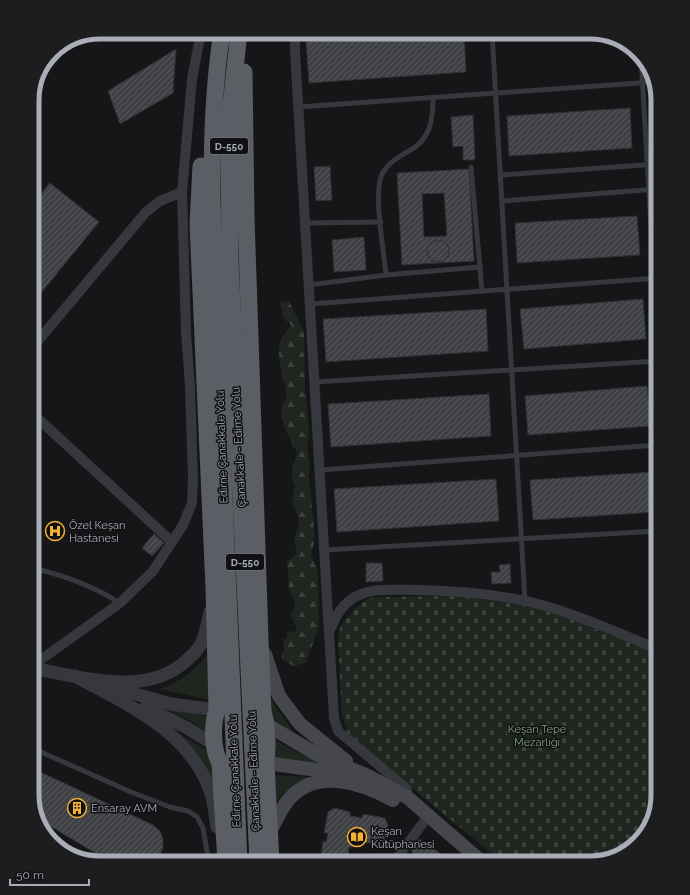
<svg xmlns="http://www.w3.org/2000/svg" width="690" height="895" viewBox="0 0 690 895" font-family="Raleway,sans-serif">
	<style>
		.green { fill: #1e261f }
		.forest { fill: url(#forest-firs) }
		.cemetery { fill: url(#cemetery-stones) }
		.building { fill: url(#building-hatch); stroke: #303034; fill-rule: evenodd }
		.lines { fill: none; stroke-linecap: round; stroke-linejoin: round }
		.service { stroke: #37383d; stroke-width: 5 }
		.minor { stroke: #37383d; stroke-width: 10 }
		.tertiary { stroke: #37383d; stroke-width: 13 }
		.secondary { stroke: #45474d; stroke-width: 14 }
		.trunk { stroke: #5b5e65; stroke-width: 17 }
		.labels { text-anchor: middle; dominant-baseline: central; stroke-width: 3; stroke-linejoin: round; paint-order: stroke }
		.shield { fill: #111113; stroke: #7b7e86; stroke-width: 1 }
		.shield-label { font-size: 10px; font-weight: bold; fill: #a8adb8 }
		.street-label { font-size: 11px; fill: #a8adb8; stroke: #111113 }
		.poi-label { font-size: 11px; fill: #a8adb8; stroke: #111113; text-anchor: start }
		.park-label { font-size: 11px; fill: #7fa381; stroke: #111113 }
		.rim { fill: none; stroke: #a8adb8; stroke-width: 5 }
	</style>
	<defs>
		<pattern id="forest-firs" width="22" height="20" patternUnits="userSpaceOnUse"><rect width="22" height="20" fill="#1e261f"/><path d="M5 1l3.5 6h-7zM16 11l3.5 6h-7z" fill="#3c433d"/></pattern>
		<pattern id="cemetery-stones" width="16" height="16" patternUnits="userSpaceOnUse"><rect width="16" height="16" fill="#1e261f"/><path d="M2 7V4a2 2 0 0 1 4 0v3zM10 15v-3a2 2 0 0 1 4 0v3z" fill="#3c433d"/></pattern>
		<pattern id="building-hatch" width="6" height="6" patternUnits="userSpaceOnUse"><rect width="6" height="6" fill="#404145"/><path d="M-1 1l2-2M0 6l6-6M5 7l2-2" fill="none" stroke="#595a5e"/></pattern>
	</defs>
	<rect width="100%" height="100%" fill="#161618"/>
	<g class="green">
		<path d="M208 654 209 700 159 689C182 681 192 672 208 654Z"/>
		<polygon points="269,695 277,709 296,735 272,718"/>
		<polygon points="159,706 210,717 210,734 189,720"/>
		<polygon points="179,734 215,755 215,787"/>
		<polygon points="272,738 298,753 323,764 273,757"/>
		<path d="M274 775 313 777C296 783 285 790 274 804Z"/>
	</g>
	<path class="forest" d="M289 301 304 332 305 386 309 428 307 447 310 464 309 477 315 538 311 555 318 572 319 626 306 663 293 666 281 658 284 649 283 639 287 638V632L290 631 295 632 297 629 291 616 295 604 289 588 287 561 297 554 294 539 299 521 292 499 295 487 291 475 297 453C288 435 274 415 287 396 283 373 269 342 292 326L284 319 280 302Z"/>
	<polygon class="cemetery" points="456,596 508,603 552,612 658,654 658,795 649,829 627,852 590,863 503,863 359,744 347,732 342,714 338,638 341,625 355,608 368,599 379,597"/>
	<g class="building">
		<polygon points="440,32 464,32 466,72 309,83 306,41"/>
		<polygon points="176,49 173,93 120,124 108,91"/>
		<polygon points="658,106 658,147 653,147 650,107"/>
		<polygon points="630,108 632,148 509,156 507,116"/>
		<polygon points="473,115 475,160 463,160 463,146 453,147 451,117"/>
		<polygon points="330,166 332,200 316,201 314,167"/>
		<path d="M469 169 474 261 402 265 397 173ZM444 193 447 236 424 237 422 194Z"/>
		<polygon points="50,183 99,222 32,304 32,205"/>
		<polygon points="637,216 640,255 517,263 515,223"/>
		<polygon points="364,237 366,270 334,272 332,240"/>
		<circle cx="438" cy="251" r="11"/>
		<polygon points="643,299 646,339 524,349 520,309"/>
		<polygon points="486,309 488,351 326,362 323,319"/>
		<polygon points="647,386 651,426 528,435 525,396"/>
		<polygon points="489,394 491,436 331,447 328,404"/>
		<polygon points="653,472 656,512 533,520 530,480"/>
		<polygon points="496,479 499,521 337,532 334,489"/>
		<polygon points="154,534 164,543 152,556 142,548"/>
		<polygon points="366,563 382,563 383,581 366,582"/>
		<polygon points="510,564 511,583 492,584 491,572 500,572 499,565"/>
		<polygon points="32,768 153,825 160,831 163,839 163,848 156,863 112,863 40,820 32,795"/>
		<polygon points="334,808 350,812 350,816 362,818 363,814 385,818 388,825 385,840 380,844 358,842 353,847 349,847 347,863 320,863 323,841 326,842 328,833 324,833 328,812"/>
		<polygon points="419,839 447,858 445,860 450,863 402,863 403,861 406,862 413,853 411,851"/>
	</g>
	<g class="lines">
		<g class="service">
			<polyline points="492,32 525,601"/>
			<polyline points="641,57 658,344"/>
			<polyline points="299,107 653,82"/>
			<polyline points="471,167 482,291"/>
			<polyline points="501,175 658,164"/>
			<polyline points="502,201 658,189"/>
			<polyline points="306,223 381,222"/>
			<path d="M386 275C384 252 373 194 382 174 388 163 397 158 407 152 430 141 433 121 433 98"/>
			<polyline points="309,285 386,275 480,267"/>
			<polyline points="311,304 658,278"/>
			<polyline points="315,382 658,361"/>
			<polyline points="320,470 658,445"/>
			<polyline points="325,550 658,531"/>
			<path d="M32 568C63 575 93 586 120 603"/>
			<polyline points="32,748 131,792 170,807 188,811 197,817 203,828 209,863"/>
		</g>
		<g class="minor">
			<polyline points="295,32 295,51 334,718 338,731 407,789 407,797"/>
			<polyline points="32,348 146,212 160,201 182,192"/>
			<polyline points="32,413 172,542"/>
			<path d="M331 628C348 584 378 590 419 590 460 591 502 594 542 605 582 616 620 634 658 649"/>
			<polyline points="32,666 120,603 153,571 183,525 192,503 193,480 190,387 186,332 182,192 192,79 201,32"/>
			<polyline points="393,863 429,815"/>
			<polyline points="465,863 472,854"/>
		</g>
		<g class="tertiary">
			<path d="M32 668C81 677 149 699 189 658 194 654 199 648 202 642 206 632 208 622 210 612"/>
			<path d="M75 676C129 706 189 730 211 793 214 804 215 816 217 827"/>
			<polyline points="107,686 171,704 217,710"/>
			<polyline points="146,707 187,728 215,745"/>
		</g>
		<g class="secondary">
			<polyline points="265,654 279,696 300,724 346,761"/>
			<polyline points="266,724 316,754 368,776 407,797 483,863"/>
			<polyline points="266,763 332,772 346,778"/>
			<path d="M269 833C276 822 281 807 290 798 318 768 362 783 393 800"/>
		</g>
		<g class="trunk">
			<path d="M222 32C213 88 212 145 212 201L239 863"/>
			<polyline points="239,32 229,124 230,261 258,863"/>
			<polyline points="244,72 246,217 260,639 263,711 266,724 267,745 266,763 271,863"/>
			<path d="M201 166 198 224 214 588 217 710C212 724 212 750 220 763L226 863"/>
		</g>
	</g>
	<defs>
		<g id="hospital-ring" transform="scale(1)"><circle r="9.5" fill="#111113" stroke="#f2b134" stroke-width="1.5"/><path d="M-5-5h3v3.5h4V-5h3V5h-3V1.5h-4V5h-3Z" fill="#f2b134"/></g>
		<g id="building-ring" transform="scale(1)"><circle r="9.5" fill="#111113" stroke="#f2b134" stroke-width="1.5"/><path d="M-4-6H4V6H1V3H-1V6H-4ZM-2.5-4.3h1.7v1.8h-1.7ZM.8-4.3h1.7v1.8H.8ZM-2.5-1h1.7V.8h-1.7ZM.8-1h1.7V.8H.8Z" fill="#f2b134"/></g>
		<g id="library-ring" transform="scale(1)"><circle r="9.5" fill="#111113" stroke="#f2b134" stroke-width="1.5"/><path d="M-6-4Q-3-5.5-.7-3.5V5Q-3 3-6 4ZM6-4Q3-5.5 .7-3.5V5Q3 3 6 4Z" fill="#f2b134"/></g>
	</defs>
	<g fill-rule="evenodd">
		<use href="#hospital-ring" x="55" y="531"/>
		<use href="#building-ring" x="77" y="808"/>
		<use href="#library-ring" x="357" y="837"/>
	</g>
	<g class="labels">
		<g class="shield">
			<rect x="210" y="138" width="38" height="16" rx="3"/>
			<rect x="226" y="554" width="38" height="16" rx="3"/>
		</g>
		<g class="shield-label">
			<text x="229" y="146">D-550</text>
			<text x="245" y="562">D-550</text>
		</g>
		<g class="street-label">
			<text transform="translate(222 447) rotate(-92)">Edirne Çanakkale Yolu</text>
			<text transform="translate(239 447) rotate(-93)">Çanakkale - Edirne Yolu</text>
			<text transform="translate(235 771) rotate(-92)">Edirne Çanakkale Yolu</text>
			<text transform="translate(254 771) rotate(-92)">Çanakkale - Edirne Yolu</text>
		</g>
		<g class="poi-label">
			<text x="69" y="525">Özel Keşan<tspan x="69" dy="13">Hastanesi</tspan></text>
			<text x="91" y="808">Ensaray AVM</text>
			<text x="371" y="831">Keşan<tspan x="371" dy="13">Kütüphanesi</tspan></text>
		</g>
		<g class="park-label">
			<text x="537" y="729">Keşan Tepe<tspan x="537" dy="13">Mezarlığı</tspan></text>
		</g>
	</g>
	<path d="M0 0H690V895H0ZM100 39H590A61 61 0 0 1 651 100V795A61 61 0 0 1 590 856H100A61 61 0 0 1 39 795V100A61 61 0 0 1 100 39Z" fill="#1d1d20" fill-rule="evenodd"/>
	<path class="rim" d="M100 39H590A61 61 0 0 1 651 100V795A61 61 0 0 1 590 856H100A61 61 0 0 1 39 795V100A61 61 0 0 1 100 39Z"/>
	<path d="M10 879v6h79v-6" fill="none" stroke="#a8adb8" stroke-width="2"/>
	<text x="16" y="879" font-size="12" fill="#a8adb8" stroke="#111113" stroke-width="3" paint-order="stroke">50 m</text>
</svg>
